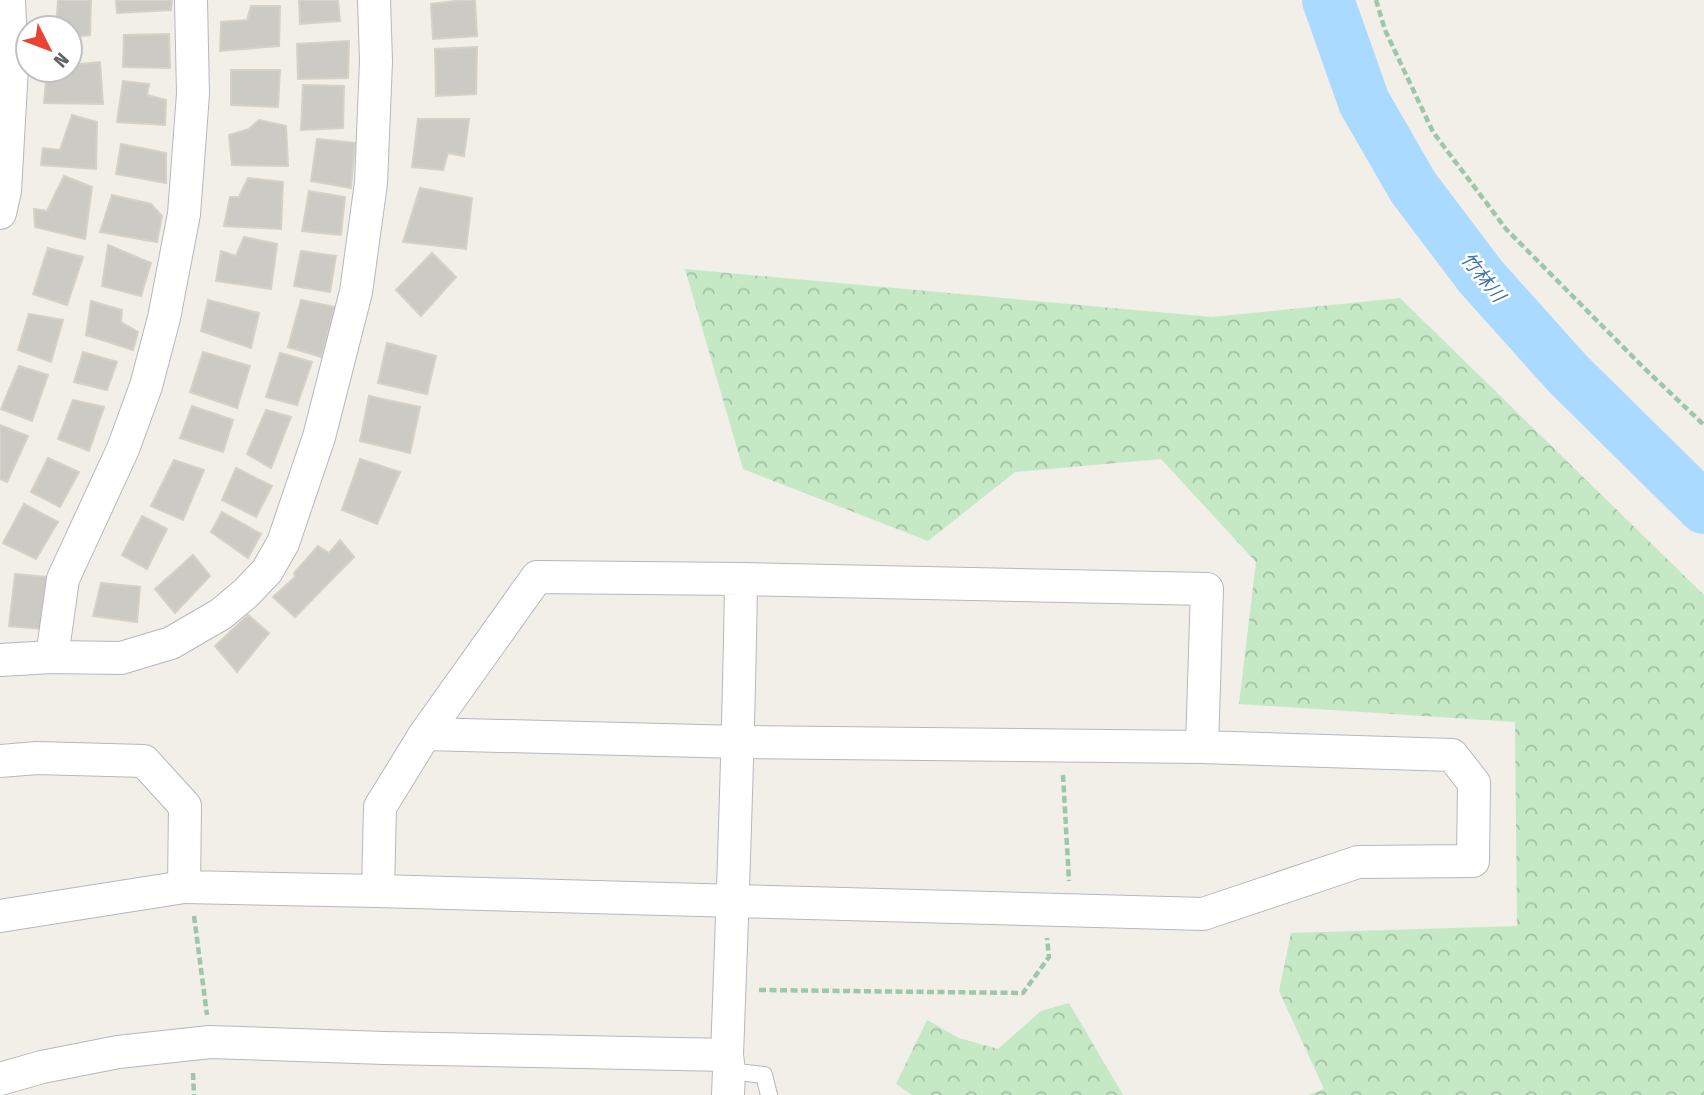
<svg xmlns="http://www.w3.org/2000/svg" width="1704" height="1095" viewBox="0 0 1704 1095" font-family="'Fira Sans Condensed','Noto Sans JP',sans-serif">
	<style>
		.forest { fill: url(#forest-crowns) }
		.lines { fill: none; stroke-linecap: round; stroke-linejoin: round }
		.river { stroke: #aadaff; stroke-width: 52 }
		.building { fill: #cccac5; stroke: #d6d1c6; stroke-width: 2 }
		.lane-casing { stroke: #b5b8bc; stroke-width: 18 }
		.street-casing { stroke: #b5b8bc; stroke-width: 34 }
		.path { stroke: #9cc7a9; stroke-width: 4.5; stroke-dasharray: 7 3.5; stroke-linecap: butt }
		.lane { stroke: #fff; stroke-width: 16 }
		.street { stroke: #fff; stroke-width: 32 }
		.labels { text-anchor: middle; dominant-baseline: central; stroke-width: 5; stroke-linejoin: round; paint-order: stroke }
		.water-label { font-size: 19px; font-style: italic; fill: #4174aa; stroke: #fff }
	</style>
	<defs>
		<pattern id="forest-crowns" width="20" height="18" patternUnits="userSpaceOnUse" patternTransform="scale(1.75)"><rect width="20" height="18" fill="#c5e8c5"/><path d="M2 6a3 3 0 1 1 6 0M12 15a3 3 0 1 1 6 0" fill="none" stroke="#a3c0a4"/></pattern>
	</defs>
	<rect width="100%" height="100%" fill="#f1efe8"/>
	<g class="forest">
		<polygon points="685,269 1212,317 1400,298 1704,595 1704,1095 1308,1095 1324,1089 1279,991 1291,933 1517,926 1515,722 1239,704 1256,562 1161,459 1015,472 928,541 743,469"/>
		<polygon points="1069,1003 1123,1095 912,1095 896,1084 927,1020 959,1038 998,1049 1041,1011"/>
	</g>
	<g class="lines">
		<polyline class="river" points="1328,0 1364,102 1413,187 1481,277 1568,374 1704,508"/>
	</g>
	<g class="building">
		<polygon points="58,0 91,0 90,35 70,37 70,28 56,28"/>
		<polygon points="116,0 172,0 171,10 117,13"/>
		<polygon points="299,0 338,0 340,21 300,24"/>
		<polygon points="463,0 475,0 477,36 433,39 431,4"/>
		<polygon points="251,6 280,6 279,46 220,51 221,22 247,20"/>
		<polygon points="169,34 170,68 123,67 124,35"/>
		<polygon points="349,41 348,78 298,79 297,44"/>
		<polygon points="477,47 476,94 436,96 435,49"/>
		<polygon points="100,62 103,104 44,103 47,70 70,70 70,65"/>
		<polygon points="231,70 280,70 278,107 231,105"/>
		<polygon points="123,81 149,84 147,95 166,100 165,125 117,122"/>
		<polygon points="303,85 344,86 343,128 301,130"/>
		<polygon points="72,115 97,122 96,169 41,165 43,148 60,150"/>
		<polygon points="418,119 469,119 464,156 448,153 443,170 412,167"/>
		<polygon points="259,120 286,126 288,166 232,165 229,135 249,129"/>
		<polygon points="317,139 355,143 351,188 311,181"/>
		<polygon points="121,144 166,153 166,183 116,174"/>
		<polygon points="64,176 92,187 85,239 35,227 34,209 47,211"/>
		<polygon points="248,178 283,182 281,229 224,226 230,197 239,197"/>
		<polygon points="420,188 472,198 466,249 403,242"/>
		<polygon points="309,191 345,197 341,235 302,231"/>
		<polygon points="112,195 151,204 162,216 157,242 100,232"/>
		<polygon points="244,237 277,244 271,289 216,281 221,251 236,256"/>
		<polygon points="108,245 151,263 141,296 102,286"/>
		<polygon points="48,248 83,257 67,305 33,294"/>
		<polygon points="301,251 336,256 330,292 294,286"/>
		<polygon points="432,253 456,277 421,316 396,290"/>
		<polygon points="208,300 259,313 251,348 201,331"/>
		<polygon points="301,300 335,307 321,357 288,347"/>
		<polygon points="91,301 122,310 121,322 138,332 133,350 86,335"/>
		<polygon points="29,314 63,320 51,362 18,350"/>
		<polygon points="387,343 436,356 427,394 378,383"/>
		<polygon points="83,352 117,362 107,390 74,382"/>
		<polygon points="203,352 250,366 237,408 190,392"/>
		<polygon points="280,353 312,362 297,405 266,397"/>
		<polygon points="19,366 48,375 32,421 1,409"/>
		<polygon points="369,396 420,407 410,453 360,441"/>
		<polygon points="73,400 104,407 89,451 58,439"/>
		<polygon points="192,406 233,420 223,452 180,438"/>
		<polygon points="266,410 291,417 271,468 247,454"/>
		<polygon points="0,425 28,436 7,482 0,479"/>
		<polygon points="48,458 79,472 60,507 31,492"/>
		<polygon points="360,459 400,472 377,524 342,510"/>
		<polygon points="174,460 204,470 183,520 151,506"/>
		<polygon points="236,468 272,486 256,517 222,500"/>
		<polygon points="24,504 58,522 36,559 3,543"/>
		<polygon points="222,512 261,534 248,558 211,532"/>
		<polygon points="142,516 167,529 147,569 122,555"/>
		<polygon points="340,540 354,557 295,617 273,597 295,577 294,573 318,546 329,553"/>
		<polygon points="193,555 210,576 175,613 155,589"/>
		<polygon points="15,574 47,577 41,629 9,626"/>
		<polygon points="101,583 140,587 137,622 93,616"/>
		<polygon points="248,615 269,633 237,672 215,646"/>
	</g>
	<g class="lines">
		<g class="lane-casing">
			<polyline id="lane" points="729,1071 764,1075 769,1095"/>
		</g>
		<g class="street-casing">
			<g id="street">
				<polyline points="0,213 5,191 12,67 9,0"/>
				<polyline points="52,657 63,579 123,449 146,386 164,318 184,214 193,94 191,0"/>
				<polyline points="0,660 52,657 121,658 171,643 221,614 246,593 267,571 283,543 319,437 356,292 371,183 376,61 374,0"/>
				<polyline points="425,734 739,742 1202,747"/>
				<polyline points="0,761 37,758 144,761 185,806 184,887 378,891"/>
				<polyline points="0,916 184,887"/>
				<polyline points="0,1079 42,1067 118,1052 210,1042 384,1048 727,1055"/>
				<path d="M728 1095 729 1071 727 1055C733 896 739 738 741 579L1207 589 1202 747 1452 755 1474 783 1473 861 1358 862 1203 914 378 891 380 807 425 734 537 577 741 579"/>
			</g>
		</g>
		<g class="path">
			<polyline points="1376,0 1385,30 1433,132 1506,229 1643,367 1704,425"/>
			<polyline points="1063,775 1069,881"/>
			<polyline points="194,916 207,1015"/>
			<polyline points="759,990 1023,993 1049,957 1047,938"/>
			<polyline points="193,1073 194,1095"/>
		</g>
		<use href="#lane" class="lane"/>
		<use href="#street" class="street"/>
	</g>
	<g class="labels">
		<g class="water-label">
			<text transform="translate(1483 277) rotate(51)">竹林川</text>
		</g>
	</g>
	<g transform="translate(49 49) rotate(132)"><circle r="33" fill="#ffffff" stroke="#bfc1c3" stroke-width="2"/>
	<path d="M0-5L12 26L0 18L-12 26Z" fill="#ea4335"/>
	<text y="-10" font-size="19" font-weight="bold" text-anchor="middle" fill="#5f6368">N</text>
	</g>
</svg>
